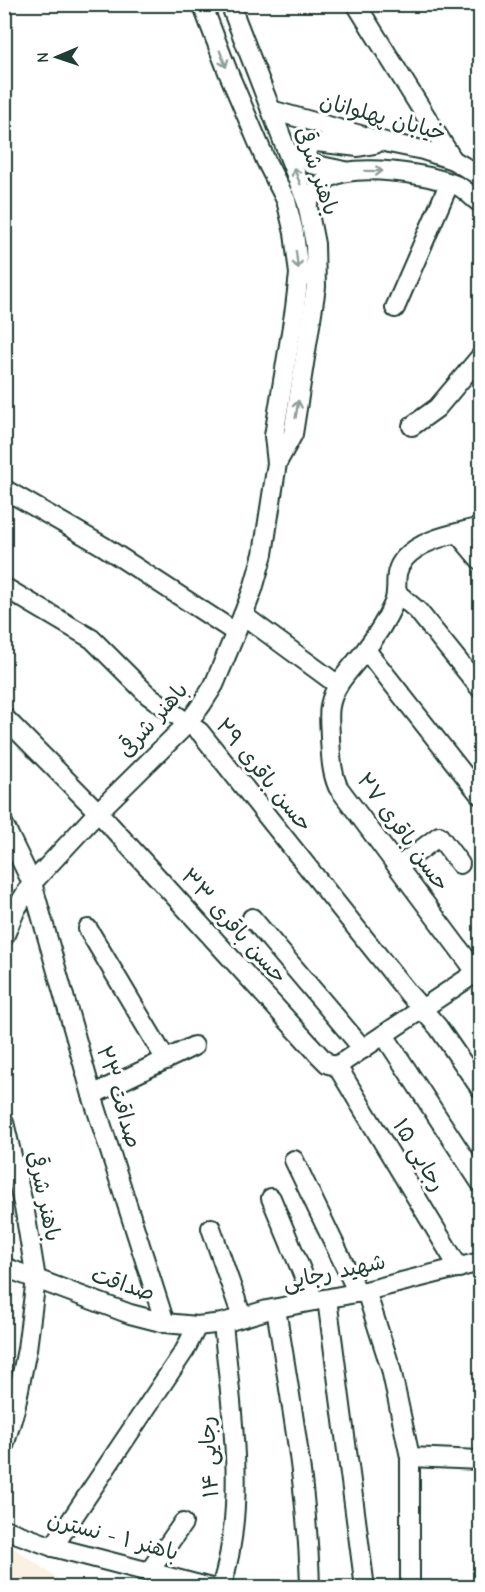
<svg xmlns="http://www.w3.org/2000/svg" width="485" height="1592" viewBox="0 0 485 1592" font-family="'Comic Neue','Playpen Sans Arabic',sans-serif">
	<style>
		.built { fill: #fcf0e3 }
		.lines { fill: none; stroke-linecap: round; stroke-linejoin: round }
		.minor-casing { stroke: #1f3d34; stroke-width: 22 }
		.minor { stroke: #fff; stroke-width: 18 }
		.oneway { stroke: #8f9e9a }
		.labels { text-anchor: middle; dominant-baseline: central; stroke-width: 6; stroke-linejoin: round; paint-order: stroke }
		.street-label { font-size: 22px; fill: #1f3d34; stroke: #fff }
	</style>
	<rect width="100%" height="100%" fill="#fff"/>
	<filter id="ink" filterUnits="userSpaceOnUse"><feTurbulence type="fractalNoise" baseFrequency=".0167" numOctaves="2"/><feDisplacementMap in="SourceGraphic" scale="12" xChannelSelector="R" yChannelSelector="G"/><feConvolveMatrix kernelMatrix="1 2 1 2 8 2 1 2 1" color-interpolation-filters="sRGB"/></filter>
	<g filter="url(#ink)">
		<polygon class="built" points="5,1542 70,1587 5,1587"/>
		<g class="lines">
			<g class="minor-casing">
				<g id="minor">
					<polyline points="230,4 307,203 315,244 316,287 293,434 277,463"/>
					<polyline points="356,4 453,160"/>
					<polyline points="480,4 480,5"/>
					<polyline points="271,110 389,143 423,150 453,160 480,176"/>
					<polyline points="345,171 311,164 306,155 308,146 316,142 358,147 375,144"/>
					<path d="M307 203C313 195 321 183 329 178 356 162 429 174 458 186 466 190 473 198 480 203"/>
					<polyline points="395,308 449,184"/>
					<polyline points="412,426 437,408 480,357"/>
					<polyline points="4,489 103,546 235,632"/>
					<polyline points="458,534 480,560"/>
					<polyline points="4,587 92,639 148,695 200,732 408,993 438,1027 480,1088"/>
					<polyline points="396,592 418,611 480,688"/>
					<polyline points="243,615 338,685"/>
					<polyline points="366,650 480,795"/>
					<polyline points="4,717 98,812 320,1056 328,1064 337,1066"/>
					<polyline points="4,825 32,883 92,1095 165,1323"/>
					<polyline points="398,867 439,836 460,864"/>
					<polyline points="252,918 363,1049"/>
					<polyline points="88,929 166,1060"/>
					<polyline points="4,937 16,909 32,883 98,812 188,723 202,704 214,685 243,615 253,589 263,554 277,463 274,436 295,308 299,274 294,233 286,200 266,161 228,72 202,4"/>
					<path d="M477 973 338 787C331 771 331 755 330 738 330 727 328 717 330 706 334 684 351 669 364 652 374 639 386 621 393 605 401 588 390 575 405 558 423 538 456 534 480 527"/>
					<polyline points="384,1035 480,1182"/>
					<polyline points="337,1066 459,1268"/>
					<polyline points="337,1066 480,970"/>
					<polyline points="92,1095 194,1046"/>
					<polyline points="4,1122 25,1212 36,1279 27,1349 15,1409 4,1446"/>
					<polyline points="294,1160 358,1293"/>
					<polyline points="271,1198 314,1301"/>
					<polyline points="211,1228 242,1317"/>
					<polyline points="4,1267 130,1314 165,1323 197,1326 223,1323 267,1310 366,1291 480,1262"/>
					<polyline points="366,1291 391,1369 410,1457 410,1588"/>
					<polyline points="327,1299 365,1588"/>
					<path d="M276 1309C291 1401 308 1493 310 1588"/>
					<polyline points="410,1457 480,1460"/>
					<polyline points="4,1529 53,1547 211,1588"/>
					<polyline points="53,1547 185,1350 197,1326"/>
					<polyline points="149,1572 183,1523"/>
					<path d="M221 1588C248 1502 231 1410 223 1323"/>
				</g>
			</g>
			<use href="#minor" class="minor"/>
		</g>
		<defs><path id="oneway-shaft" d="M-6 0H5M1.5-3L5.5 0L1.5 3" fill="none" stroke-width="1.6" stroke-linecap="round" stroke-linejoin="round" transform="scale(1.5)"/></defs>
		<g class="oneway">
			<use href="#oneway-shaft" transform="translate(223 59) rotate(69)"/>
			<use href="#oneway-shaft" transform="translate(374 171) rotate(1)"/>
			<use href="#oneway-shaft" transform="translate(297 176) rotate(-112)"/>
			<use href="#oneway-shaft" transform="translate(297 260) rotate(83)"/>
			<use href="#oneway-shaft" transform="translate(297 409) rotate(-81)"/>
		</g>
	</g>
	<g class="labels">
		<g class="street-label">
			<text transform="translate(383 117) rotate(15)">خیابان پهلوانان</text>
			<text transform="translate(317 171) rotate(71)">باهنر شرقی</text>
			<text transform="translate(153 720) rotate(-48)">باهنر شرقی</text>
			<text transform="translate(264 775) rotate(51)">حسن باقری ۲۹</text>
			<text transform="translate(403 832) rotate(54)">حسن باقری ۲۷</text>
			<text transform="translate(234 926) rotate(48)">حسن باقری ۳۳</text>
			<text transform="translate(119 1097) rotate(73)">صداقت ۲۳</text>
			<text transform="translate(419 1155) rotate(59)">رجایی ۱۵</text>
			<text transform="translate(44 1196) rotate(78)">باهنر شرقی</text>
			<text transform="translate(334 1272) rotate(-12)">شهید رجایی</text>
			<text transform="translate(123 1284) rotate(18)">صداقت</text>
			<text transform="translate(209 1457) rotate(-93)">رجایی ۱۴</text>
			<text transform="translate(113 1536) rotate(15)">باهنر ۱ - نسترن</text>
		</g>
	</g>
	<rect width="485" height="1592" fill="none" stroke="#fff" stroke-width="24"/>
	<rect x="12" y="12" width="461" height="1568" fill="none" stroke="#1f3d34" stroke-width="2" filter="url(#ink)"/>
	<g transform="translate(57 57) rotate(268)" stroke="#ffffff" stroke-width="4.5" paint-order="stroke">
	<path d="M0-4.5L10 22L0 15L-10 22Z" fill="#1f3d34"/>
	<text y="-9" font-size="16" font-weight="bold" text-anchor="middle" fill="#1f3d34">N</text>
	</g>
</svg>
